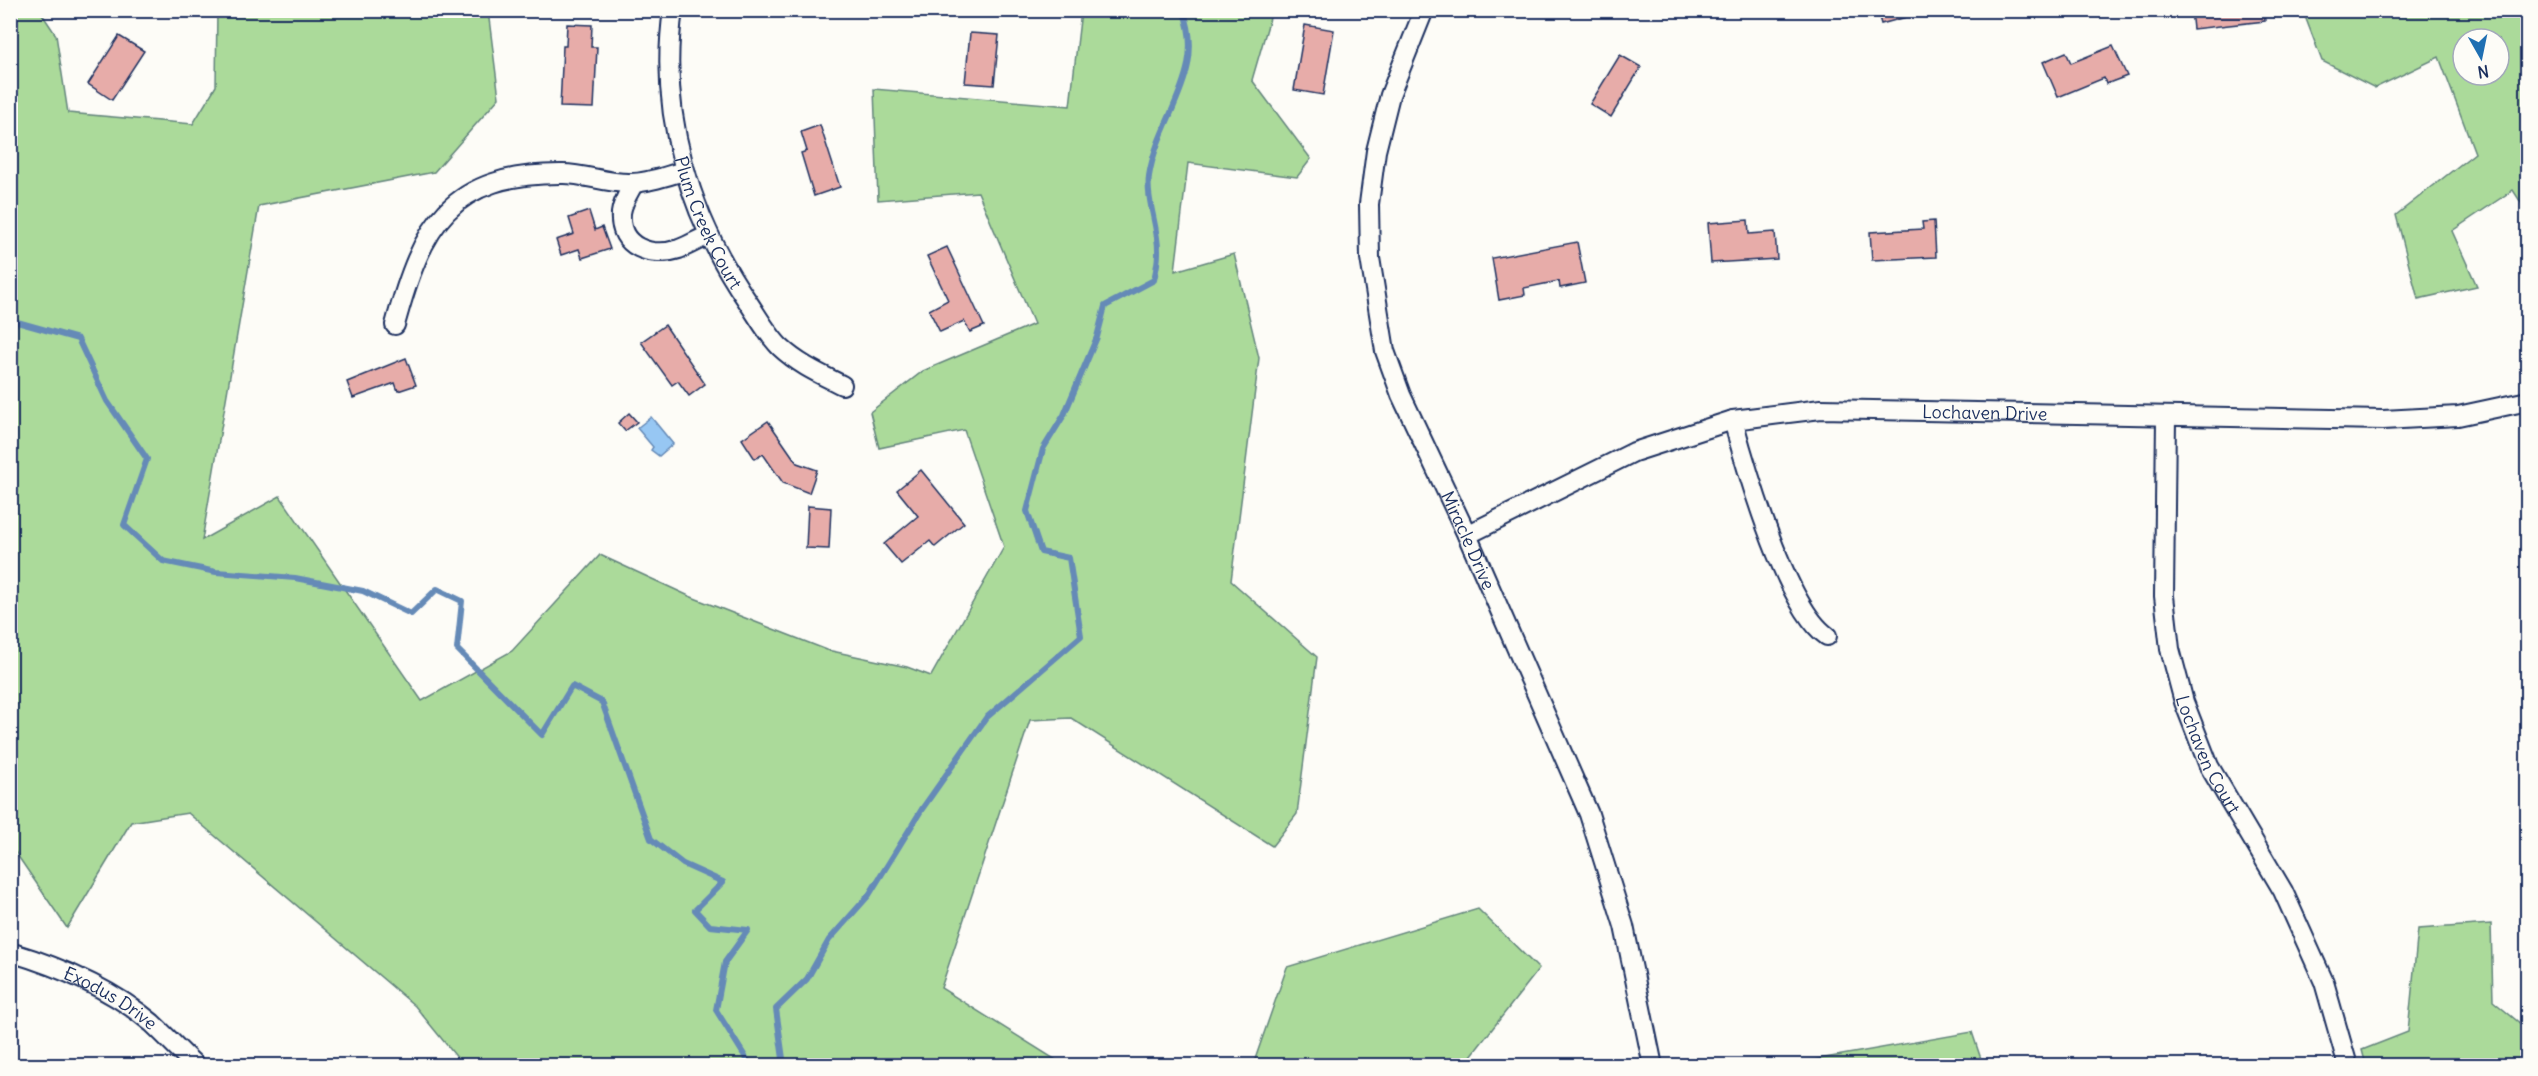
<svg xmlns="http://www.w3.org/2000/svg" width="2538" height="1076" viewBox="0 0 2538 1076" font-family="Delius,sans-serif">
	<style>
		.green { fill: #abda9a; stroke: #63847c; stroke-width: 1.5; fill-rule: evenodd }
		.water { fill: #97c7f3; stroke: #658ab7; stroke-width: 1.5 }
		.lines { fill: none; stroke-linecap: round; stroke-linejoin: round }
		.stream { stroke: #658ab7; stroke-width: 6 }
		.building { fill: #e7aca9; stroke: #1b2f5e; stroke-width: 1.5 }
		.minor-casing { stroke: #1b2f5e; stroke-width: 22 }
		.minor { stroke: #fdfcf7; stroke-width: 18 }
		.labels { text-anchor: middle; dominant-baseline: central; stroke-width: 5; stroke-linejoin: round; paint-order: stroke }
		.street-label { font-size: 18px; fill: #1b2f5e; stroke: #fdfcf7 }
	</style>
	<rect width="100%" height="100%" fill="#fdfcf7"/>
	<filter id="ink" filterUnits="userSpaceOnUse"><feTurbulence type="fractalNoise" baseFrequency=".0167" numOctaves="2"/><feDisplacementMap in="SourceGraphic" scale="12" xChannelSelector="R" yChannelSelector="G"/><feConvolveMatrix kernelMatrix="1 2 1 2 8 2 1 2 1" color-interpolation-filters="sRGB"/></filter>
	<g filter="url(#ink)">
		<g class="green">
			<polygon points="10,11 40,11 56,35 68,113 193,124 216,86 217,11 488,11 499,98 434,172 259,206 202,540 280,496 422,701 512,651 600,555 689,596 827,650 907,667 931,676 1004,547 964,430 879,448 870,412 923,371 1034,324 978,192 878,200 874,89 1070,106 1081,11 1272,11 1252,80 1311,159 1297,177 1188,163 1175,271 1234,254 1259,358 1231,581 1317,657 1297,814 1272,846 1071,718 1030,720 941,988 1064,1065 463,1065 415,1006 188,813 131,822 67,928 11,846"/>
			<path d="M2303 11H2527V212L2513 190 2452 231 2477 286 2418 299 2396 215 2475 153 2439 57 2375 88 2322 61ZM2463 39H2499V75H2463Z"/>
			<polygon points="1478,909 1539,969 1464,1065 1253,1065 1287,967"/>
			<polygon points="2491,924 2493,1001 2527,1029 2527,1065 2366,1065 2362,1050 2408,1032 2418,929"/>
			<polygon points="1972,1032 1983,1065 1785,1065"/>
		</g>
		<polygon class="water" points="651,417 673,444 659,456 651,450 653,447 637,428"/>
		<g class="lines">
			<g class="stream">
				<polyline points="10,320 78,339 107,401 147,459 124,525 163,561 216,572 295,578 363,591 411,614 437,589 462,601 457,649 542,735 572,686 602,702 651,839 683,864 723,882 695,910 710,926 748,930 725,962 716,1010 751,1066"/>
				<path d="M784 1066 776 1009 807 979 829 940 869 895 922 809 986 718 1081 636 1069 558 1041 552 1027 511 1043 449 1064 415 1097 337 1105 306 1154 280C1156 271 1158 262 1158 253 1159 228 1146 201 1149 176 1158 117 1208 73 1183 10"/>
			</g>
		</g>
		<g class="building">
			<polygon points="1877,10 1913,10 1914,15 1881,24"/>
			<polygon points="2191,10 2264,10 2265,21 2193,29"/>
			<polygon points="567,24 592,25 591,47 597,47 594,108 560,107 563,46 566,46"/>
			<polygon points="1305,25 1334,30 1323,95 1294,90"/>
			<polygon points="970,33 999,35 994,85 965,83"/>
			<polygon points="119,36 144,51 112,100 88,84"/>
			<polygon points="2113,46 2127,76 2106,84 2104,78 2058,97 2043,62 2066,52 2071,63"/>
			<polygon points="1620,55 1641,67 1611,117 1590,104"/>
			<polygon points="820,125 840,187 814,196 801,153 807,151 801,132"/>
			<polygon points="589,211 595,230 602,227 610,249 582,258 579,249 561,255 556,240 574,234 569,218"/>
			<polygon points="1748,220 1749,234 1775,232 1777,259 1711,263 1708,223"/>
			<polygon points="1934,221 1936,257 1872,260 1870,232 1923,229 1922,222"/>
			<polygon points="1577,242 1585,283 1560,288 1559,281 1524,288 1525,295 1499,300 1492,258"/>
			<polygon points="947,247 984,326 970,332 964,321 940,332 929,310 948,300 927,256"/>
			<polygon points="665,325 705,384 689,396 678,381 672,385 641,342"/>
			<polygon points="406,358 416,385 398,391 395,383 353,398 347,382"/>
			<polygon points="629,413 637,422 625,431 618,423"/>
			<polygon points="768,421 797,463 817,470 809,493 783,483 763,454 755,459 742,439"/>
			<polygon points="921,470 964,523 935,547 930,541 901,564 884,544 918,516 897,490"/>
			<polygon points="808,506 831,508 829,549 806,548"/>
		</g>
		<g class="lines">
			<g class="minor-casing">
				<g id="minor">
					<path id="s1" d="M673 10C658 114 690 218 748 302 758 317 768 335 780 347 798 364 820 374 842 385"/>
					<path id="s2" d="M1424 10 1390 95 1376 151 1369 204 1370 258 1385 351 1401 395 1467 535 1589 814 1624 926 1653 1066"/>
					<path d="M634 183C629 192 622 203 621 213 618 248 652 258 679 249 690 245 699 239 709 235"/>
					<path d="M395 325C422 225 450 173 563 174 586 174 608 184 631 183 649 183 668 175 685 171"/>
					<path id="s3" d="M2166 418 2164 596 2170 649 2184 702 2209 766 2283 891 2324 982 2348 1066"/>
					<path d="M1733 420C1747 471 1786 607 1827 636"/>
					<path id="s4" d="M1467 535 1634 452 1733 420 1821 409 2383 420 2458 416 2528 401"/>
					<path id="s5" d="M10 952C60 967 112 989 152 1023 167 1037 181 1052 196 1066"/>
				</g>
			</g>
			<use href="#minor" class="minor"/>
		</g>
	</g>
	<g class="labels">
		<g class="street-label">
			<text stroke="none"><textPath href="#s1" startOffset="219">Plum Creek Court</textPath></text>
			<text stroke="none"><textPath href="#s4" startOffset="543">Lochaven Drive</textPath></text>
			<text stroke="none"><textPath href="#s2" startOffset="558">Miracle Drive</textPath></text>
			<text stroke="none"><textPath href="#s3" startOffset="344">Lochaven Court</textPath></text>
			<text stroke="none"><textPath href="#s5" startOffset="111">Exodus Drive</textPath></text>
		</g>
	</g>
	<rect width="2538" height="1076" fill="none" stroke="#fdfcf7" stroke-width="36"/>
	<rect x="18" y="18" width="2502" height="1040" fill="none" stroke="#1b2f5e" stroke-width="2" filter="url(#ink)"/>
	<g transform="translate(2481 57) rotate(171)"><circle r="28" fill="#fdfcf7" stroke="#a3aaba" stroke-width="1.5"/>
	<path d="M0-4.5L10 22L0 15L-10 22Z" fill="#1f6fb2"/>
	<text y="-9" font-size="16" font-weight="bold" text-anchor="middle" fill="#1b2f5e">N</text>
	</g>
</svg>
